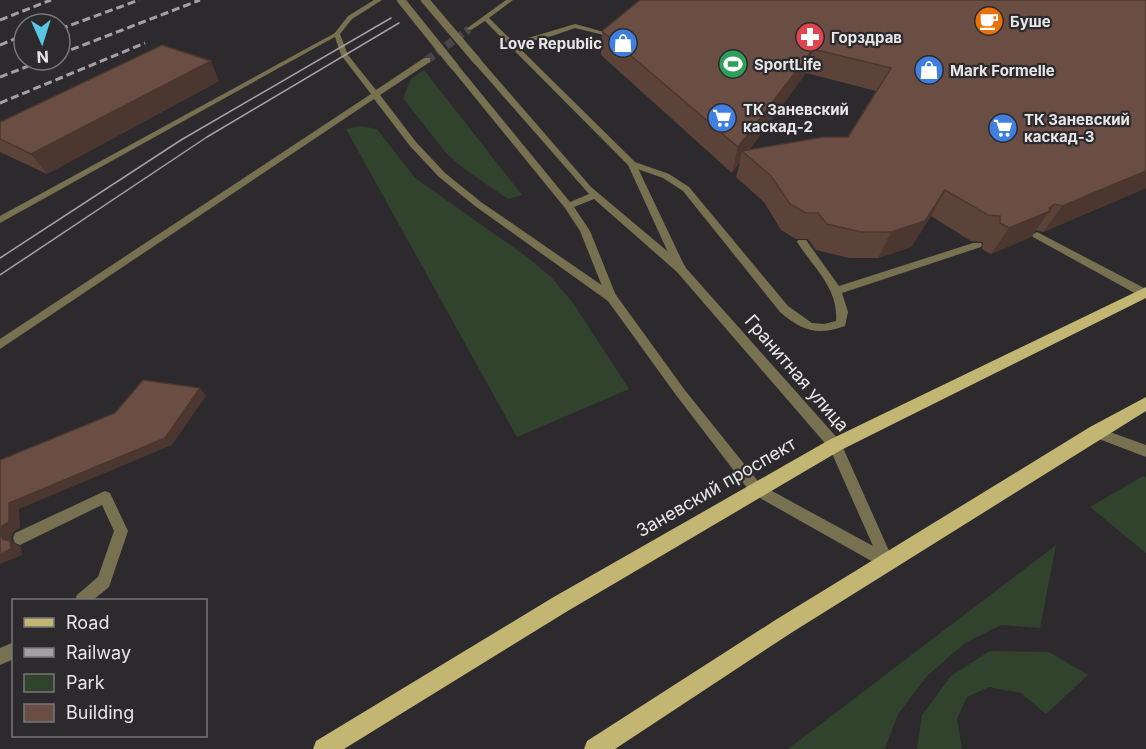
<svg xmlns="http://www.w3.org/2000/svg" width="1146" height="749" viewBox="0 0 1146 749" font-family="Inter,sans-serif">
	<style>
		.green { fill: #32432d }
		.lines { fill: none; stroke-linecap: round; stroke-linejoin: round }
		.minor-tunnel { stroke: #484649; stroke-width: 8; stroke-dasharray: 8 4; stroke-linecap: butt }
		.service { fill: #777151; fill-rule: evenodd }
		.minor { fill: #777151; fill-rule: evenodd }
		.primary { fill: #c3b673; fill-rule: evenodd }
		.tram { stroke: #a3a1a3; stroke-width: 1.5 }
		.rail { stroke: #a3a1a3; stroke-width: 3; stroke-dasharray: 8 4; stroke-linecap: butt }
		.service-bridge { stroke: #777151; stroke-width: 8 }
		.wall { fill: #5c433a; fill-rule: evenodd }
		.shaded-wall { fill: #4b372f }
		.building { fill: #6b4e43; stroke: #4b372f; stroke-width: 1.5 }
		.labels { text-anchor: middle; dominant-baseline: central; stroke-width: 4.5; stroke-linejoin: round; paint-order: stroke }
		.far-poi-label { font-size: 15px; font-weight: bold; fill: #e8e7e8; stroke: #2c2a2d; text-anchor: start }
		.street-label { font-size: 18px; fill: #e8e7e8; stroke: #2c2a2d }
	</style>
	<rect width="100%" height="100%" fill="#2c2a2d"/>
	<g class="green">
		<polygon points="424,70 522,195 508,199 463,168 446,153 403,98 411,79"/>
		<polygon points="360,126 377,129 415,178 527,257 551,277 573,303 629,389 517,437 346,129"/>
		<polygon points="1143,476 1146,477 1146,553 1090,507"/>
		<polygon points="1056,545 1040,628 1001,625 965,643 927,676 898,714 885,749 788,749"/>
		<polygon points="990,651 1049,652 1088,675 1046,714 1021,693 989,687 967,697 957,719 962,749 917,749 922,715 951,676"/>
	</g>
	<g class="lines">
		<polyline class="minor-tunnel" points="427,60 469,29"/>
		<g class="service">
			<polygon points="575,24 615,35 612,37 575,28 552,36 512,46 508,44"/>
			<polygon points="335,33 340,34 0,223 0,216"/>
			<polygon points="474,59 480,59 591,187 685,266 686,269 685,272 677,272 594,199 574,207 590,231 617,298 616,301 608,301 580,231 565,208 451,68 451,64 457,64 570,202 589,194 474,63"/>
			<path d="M632 161 669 174 689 187 788 306 812 323 824 324 836 321C839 289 813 267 797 242L798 240H806L839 286 973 243H981L982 245 981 247 842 293 848 312 845 326C817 336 802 331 780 312L683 191 663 178 629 166V162Z"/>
			<polygon points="1037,232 1146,289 1146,296 1140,296 1033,237 1032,235"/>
			<polygon points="1096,427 1146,445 1146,457 1091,436 1090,432 1091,428"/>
			<polygon points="105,491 110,493 128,531 109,587 93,600 75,600 77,595 98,577 114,531 102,505 20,545 15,543 13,538 15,533"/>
			<polygon points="14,642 14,659 0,665 0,648"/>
		</g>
		<polygon class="minor" points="374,0 382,0 352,19 340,34 348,55 376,90 424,58 430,58 430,62 380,95 416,142 445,173 481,202 616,295 684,389 761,485 873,546 830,449 677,272 628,165 485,21 471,30 466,29 506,0 513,0 489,18 635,162 685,267 840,441 894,562 892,567 887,569 882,567 751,493 676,395 608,301 475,206 439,177 410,146 374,99 0,349 0,339 371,94 341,55 334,34 348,16"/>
		<g class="primary">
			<polygon points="1146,287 1146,298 841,450 566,612 344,749 313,749 316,741 552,598 829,440"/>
			<polygon points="1146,397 1146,411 791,633 615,749 584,749 587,741 777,619 1090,427"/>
		</g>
		<g class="tram">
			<polyline points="0,258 181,140 391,18"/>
			<polyline points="0,275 207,137 399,23"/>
		</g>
		<g class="rail">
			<polyline points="0,20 51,0"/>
			<polyline points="60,29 139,0"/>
			<polyline points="0,45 24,35"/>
			<polyline points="60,54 200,0"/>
			<polyline points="0,77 44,60"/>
			<polyline points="0,103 145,43"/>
		</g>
		<g class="service-bridge">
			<polyline points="401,0 454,66"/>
			<polyline points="425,0 477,61"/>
		</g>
	</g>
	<g class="wall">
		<path d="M1146 0V188L1043 232 1036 230 1031 237 991 254 982 249 983 242 971 241 931 216 911 247 878 258H849L816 250 808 239H796L781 230 764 202 736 177 740 162 732 173 601 55 602 31ZM806 73 876 91 848 137 749 150Z"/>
		<polygon points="219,81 47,174 0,152 0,122"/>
	</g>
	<g class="shaded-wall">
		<polygon points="813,49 806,73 746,154 742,151 740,162 732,173 738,147"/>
		<polygon points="211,61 219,81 47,174 31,154"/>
		<polygon points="1146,171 1146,188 1043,232 1062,206"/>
		<polygon points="945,190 931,216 911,247 878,258 891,232"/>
		<polygon points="1055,204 1031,237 991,254 1009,228 1049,208"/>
		<polygon points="200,388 206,396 172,445 19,509 20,528 13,532 11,539 13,542 21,547 22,555 0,564 0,554 3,539 0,533 9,503"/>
	</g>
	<g class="building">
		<polygon points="640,0 1146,0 1146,171 1062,206 1055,204 1049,208 1050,211 1009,228 1000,223 1000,216 988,215 945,190 925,221 891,232 861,232 827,224 818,213 806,213 790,204 771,176 742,151 823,137 848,137 891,68 813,49 738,147 602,31"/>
		<polygon points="162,45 211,61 31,154 0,139 0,122"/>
		<polygon points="143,380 200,388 165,438 9,503 9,522 2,526 0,533 3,539 10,541 11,549 0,554 0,460 115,413"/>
	</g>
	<defs>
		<g id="cafe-disc" transform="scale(1.5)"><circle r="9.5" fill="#e8710a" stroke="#2c2a2d"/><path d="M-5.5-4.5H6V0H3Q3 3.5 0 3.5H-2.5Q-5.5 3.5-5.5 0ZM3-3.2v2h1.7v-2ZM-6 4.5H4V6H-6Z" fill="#fff"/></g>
		<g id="pharmacy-disc" transform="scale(1.5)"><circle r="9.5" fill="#e0444e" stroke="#2c2a2d"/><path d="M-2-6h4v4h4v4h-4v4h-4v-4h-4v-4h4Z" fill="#fff"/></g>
		<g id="shop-disc" transform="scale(1.5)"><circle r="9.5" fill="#3f7fe0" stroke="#2c2a2d"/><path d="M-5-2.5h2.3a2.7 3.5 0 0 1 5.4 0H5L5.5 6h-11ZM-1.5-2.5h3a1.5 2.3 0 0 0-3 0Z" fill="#fff"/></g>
		<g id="stadium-disc" transform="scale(1.5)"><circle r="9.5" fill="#2e9e5b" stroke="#2c2a2d"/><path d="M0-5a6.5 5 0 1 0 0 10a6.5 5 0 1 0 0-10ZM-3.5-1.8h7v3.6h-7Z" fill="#fff"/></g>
		<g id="supermarket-disc" transform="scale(1.5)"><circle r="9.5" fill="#3f7fe0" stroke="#2c2a2d"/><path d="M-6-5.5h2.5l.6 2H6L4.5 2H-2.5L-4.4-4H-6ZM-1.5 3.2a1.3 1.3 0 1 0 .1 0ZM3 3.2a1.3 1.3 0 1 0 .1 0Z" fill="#fff"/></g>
	</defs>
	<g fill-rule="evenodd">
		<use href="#cafe-disc" x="989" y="21"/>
		<use href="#pharmacy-disc" x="810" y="37"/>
		<use href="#shop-disc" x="623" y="43"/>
		<use href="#stadium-disc" x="733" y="64"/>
		<use href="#shop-disc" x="929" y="70"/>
		<use href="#supermarket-disc" x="722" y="118"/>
		<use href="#supermarket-disc" x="1003" y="128"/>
	</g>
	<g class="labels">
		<g class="far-poi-label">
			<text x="1010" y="21">Буше</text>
			<text x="831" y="37">Горздрав</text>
			<text x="602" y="43" text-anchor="end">Love Republic</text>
			<text x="754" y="64">SportLife</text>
			<text x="950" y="70">Mark Formelle</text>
			<text x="743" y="109">ТК Заневский<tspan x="743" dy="17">каскад-2</tspan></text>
			<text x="1024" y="119">ТК Заневский<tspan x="1024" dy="17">каскад-3</tspan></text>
		</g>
		<g class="street-label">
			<text transform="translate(797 373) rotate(49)">Гранитная улица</text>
			<text transform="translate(716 487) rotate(-30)">Заневский проспект</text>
		</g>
	</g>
	<rect x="12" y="599" width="195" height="138" fill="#2c2a2d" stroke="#777678" stroke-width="1.5"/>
	<rect x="24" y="618" width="30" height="9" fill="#c3b673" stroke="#777678" stroke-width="1.5"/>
	<text x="66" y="629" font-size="18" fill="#e8e7e8">Road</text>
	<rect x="24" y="648" width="30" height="9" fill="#a3a1a3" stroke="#777678" stroke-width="1.5"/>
	<text x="66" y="659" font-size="18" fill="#e8e7e8">Railway</text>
	<rect x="24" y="674" width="30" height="18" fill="#32432d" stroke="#777678" stroke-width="1.5"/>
	<text x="66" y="689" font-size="18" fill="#e8e7e8">Park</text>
	<rect x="24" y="704" width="30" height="18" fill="#6b4e43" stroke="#777678" stroke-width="1.5"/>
	<text x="66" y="719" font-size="18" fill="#e8e7e8">Building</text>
	<g transform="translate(42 42) rotate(177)"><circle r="28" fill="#2c2a2d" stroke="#777678" stroke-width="1.5"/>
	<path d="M0-4.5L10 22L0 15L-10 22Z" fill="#5ac8e5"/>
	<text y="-9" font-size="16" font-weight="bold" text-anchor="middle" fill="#e8e7e8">N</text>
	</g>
</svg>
